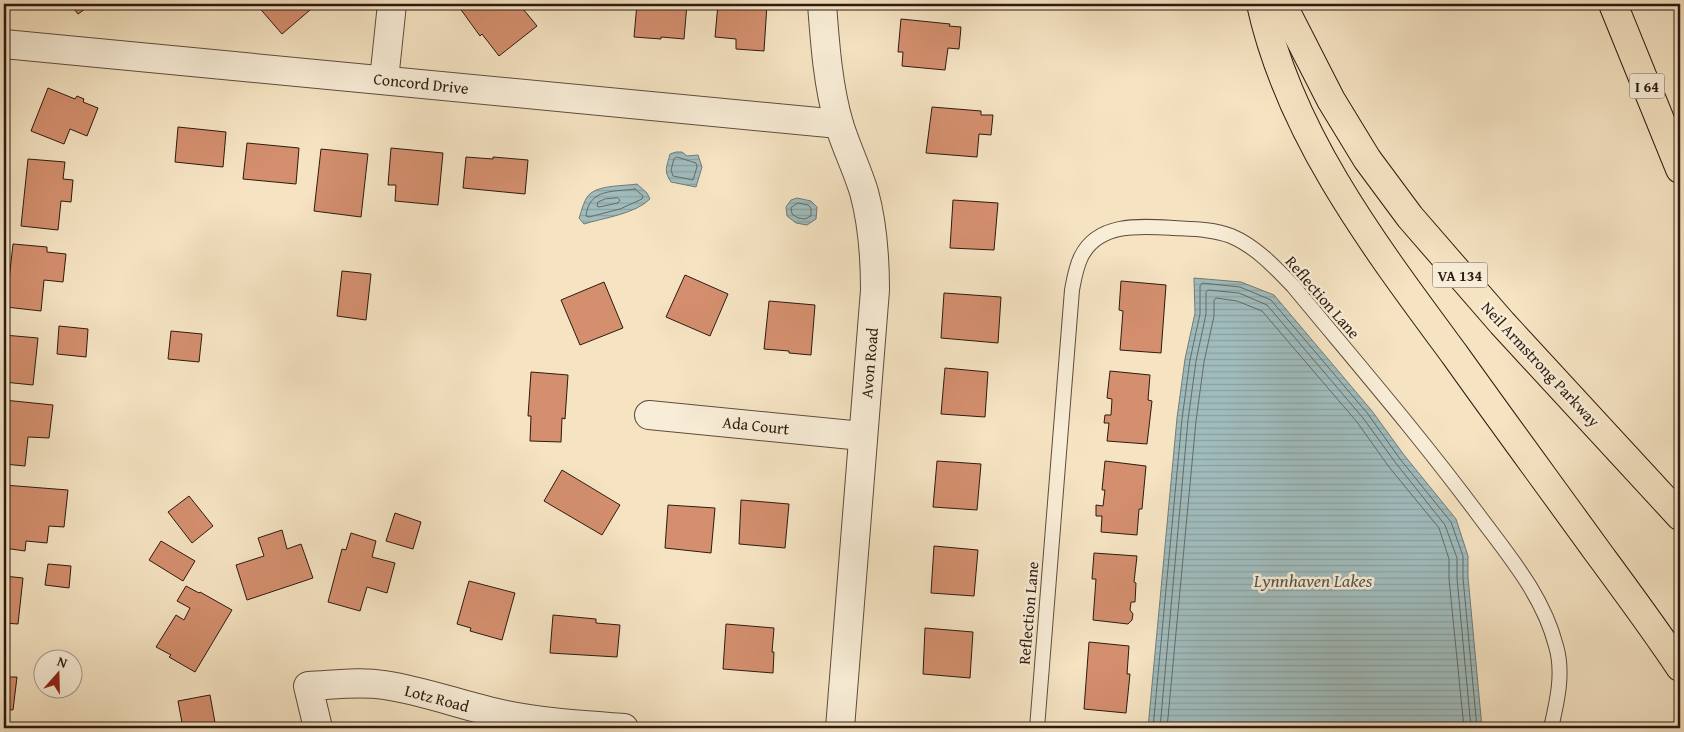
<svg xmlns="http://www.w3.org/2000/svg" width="1684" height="732" viewBox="0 0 1684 732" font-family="'Gentium Book Plus',serif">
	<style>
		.water { fill: url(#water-rules); stroke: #727b78 }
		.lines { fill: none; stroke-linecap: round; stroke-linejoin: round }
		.shore { stroke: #666b67; stroke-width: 1 }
		.building { fill: #d48f6e; stroke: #2d1a11 }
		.lane-casing { stroke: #5f4c3d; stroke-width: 16 }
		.street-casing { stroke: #5f4c3d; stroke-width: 30 }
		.highway-casing { stroke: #2d1a11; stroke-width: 30 }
		.lane { stroke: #f8edd7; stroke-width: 14 }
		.street { stroke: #f8edd7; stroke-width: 28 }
		.highway { stroke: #f5e3c2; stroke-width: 28 }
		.labels { text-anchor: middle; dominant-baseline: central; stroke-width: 5; stroke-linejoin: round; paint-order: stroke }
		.shield { fill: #f8edd7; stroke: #6a594c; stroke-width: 1 }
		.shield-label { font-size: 15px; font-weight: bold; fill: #2d1a11 }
		.street-label { font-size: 16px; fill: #2d1a11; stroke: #f8edd7 }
		.water-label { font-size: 18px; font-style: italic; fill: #55534d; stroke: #f8edd7 }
	</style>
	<defs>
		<pattern id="water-rules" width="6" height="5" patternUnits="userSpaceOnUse" patternTransform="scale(1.25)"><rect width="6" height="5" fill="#a0bcbd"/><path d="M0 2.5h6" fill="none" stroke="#8aa1a1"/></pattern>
	</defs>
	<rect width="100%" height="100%" fill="#f5e3c2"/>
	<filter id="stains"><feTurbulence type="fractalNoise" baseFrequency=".004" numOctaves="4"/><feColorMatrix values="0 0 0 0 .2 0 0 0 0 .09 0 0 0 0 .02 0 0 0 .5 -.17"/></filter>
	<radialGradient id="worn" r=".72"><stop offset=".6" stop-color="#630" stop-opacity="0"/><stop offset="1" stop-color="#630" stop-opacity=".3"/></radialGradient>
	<g class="water">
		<path d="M676 152H682L687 156 698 155 702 167 696 187 671 182C663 170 667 167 670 154Z"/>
		<path d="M637 184 647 193 650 199C635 214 603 218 584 224L579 218C582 210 584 198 591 193 601 185 625 186 637 184Z"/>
		<polygon points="797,198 811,201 817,207 816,219 807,225 796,223 787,216 786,207 791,200"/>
		<polygon points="1194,278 1241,282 1274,295 1372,411 1404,455 1456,519 1468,556 1468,577 1482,728 1148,728 1177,418 1185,359 1195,313"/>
	</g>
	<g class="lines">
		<g class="shore">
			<polygon points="677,157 696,163 697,167 693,180 673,176 671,170 674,159"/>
			<path d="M635 189 643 196 642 199 620 209 589 217 586 216C589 188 614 192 635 189Z"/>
			<polygon points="618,198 620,200 618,203 599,207 597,206 598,202 605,199"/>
			<polygon points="798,203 808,205 811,208 811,216 805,219 798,218 792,214 791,208"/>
			<polyline points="1153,728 1182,419 1190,360 1200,314 1200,286 1202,283 1240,287 1271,300 1368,414 1400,459 1451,522 1463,556 1463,578 1477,728"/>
			<polyline points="1160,728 1188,420 1196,361 1206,314 1206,292 1208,290 1239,293 1267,305 1363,418 1395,462 1445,525 1457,558 1457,578 1471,728"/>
			<polyline points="1167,728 1196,421 1204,362 1214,316 1214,300 1216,298 1237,301 1262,311 1357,422 1389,467 1439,528 1449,559 1449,579 1464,728"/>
		</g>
	</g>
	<g class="building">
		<polygon points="70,4 92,4 78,14"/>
		<polygon points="256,4 317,4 282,34"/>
		<polygon points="463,4 519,4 537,26 499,56 482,34 480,36 459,7"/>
		<polygon points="637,4 687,4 684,39 661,37 661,39 634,37"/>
		<polygon points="718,4 767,4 764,51 736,49 736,39 715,37"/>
		<polygon points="901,19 950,24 949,26 961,27 959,49 948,48 945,70 902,66 903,52 898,52"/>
		<polygon points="48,88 75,99 77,96 84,99 83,102 98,108 87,136 70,129 64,144 31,131"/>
		<polygon points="932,107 981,111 981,115 993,115 991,135 979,134 977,157 926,153"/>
		<polygon points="178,127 226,132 223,167 175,162"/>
		<polygon points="247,143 299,148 296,184 243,179"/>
		<polygon points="391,148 443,153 438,205 395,201 396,185 388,185"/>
		<polygon points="321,149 368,154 361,217 314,211"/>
		<polygon points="466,157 493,159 493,157 528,160 525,194 463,188"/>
		<polygon points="28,159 65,162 63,179 73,180 71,202 61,201 58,230 21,226"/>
		<polygon points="953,200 998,203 994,250 950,248"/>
		<polygon points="13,244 47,247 47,252 66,254 63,282 44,280 41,311 6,307"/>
		<polygon points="342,271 371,274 366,320 337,316"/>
		<polygon points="685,275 728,294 710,336 666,317"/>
		<polygon points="1121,281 1166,285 1161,353 1120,350 1123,311 1119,310"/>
		<polygon points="604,282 623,328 580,345 561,300"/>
		<polygon points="944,293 1001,297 998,343 941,338"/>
		<polygon points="769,301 815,305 811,355 789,353 789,351 764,349"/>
		<polygon points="59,326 88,329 86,357 57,354"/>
		<polygon points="171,331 202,334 199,362 168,359"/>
		<polygon points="4,335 38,338 33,385 4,382"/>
		<polygon points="945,368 988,372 985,417 941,414"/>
		<polygon points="1110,371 1150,375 1148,400 1152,401 1147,444 1107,441 1109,423 1104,423 1105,415 1111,415 1112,399 1107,398"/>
		<polygon points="531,372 568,375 565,419 562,418 561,442 530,441 531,416 528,416"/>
		<polygon points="4,400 53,405 49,438 28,437 25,466 4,464"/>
		<polygon points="937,461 981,464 977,510 933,507"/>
		<polygon points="1105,461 1146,466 1142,509 1139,509 1137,535 1101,532 1102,516 1096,516 1096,505 1103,506 1105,490 1102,490"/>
		<polygon points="562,470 620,505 602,535 544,501"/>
		<polygon points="4,485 68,490 64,527 49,526 47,543 26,541 25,551 4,548"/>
		<polygon points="189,496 213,526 192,543 168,512"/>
		<polygon points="741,500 789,504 785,548 739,544"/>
		<polygon points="668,505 715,508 711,553 665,548"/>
		<polygon points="395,513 421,522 413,549 386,541"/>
		<polygon points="282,530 287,549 301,544 313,578 247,600 236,565 264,556 258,538"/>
		<polygon points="351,533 376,541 372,557 395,563 387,593 367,587 360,611 328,602 342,549 346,550"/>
		<polygon points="161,541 195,561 183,581 149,560"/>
		<polygon points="934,546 978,550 974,596 931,593"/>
		<polygon points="1094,553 1137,556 1134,582 1136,583 1135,602 1131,602 1130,610 1133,614 1132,620 1128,624 1093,620 1096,579 1092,579"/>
		<polygon points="48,564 71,566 69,588 45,585"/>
		<polygon points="4,576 23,578 18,624 4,623"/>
		<polygon points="469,581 515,593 502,640 470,631 471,628 457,624"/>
		<polygon points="186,586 199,593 200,592 232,610 195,672 169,657 171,655 156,647 176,615 184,620 190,608 177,601"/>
		<polygon points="553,615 596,619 596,623 620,625 617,657 550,653"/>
		<polygon points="726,624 774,628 772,652 774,652 773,673 723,669"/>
		<polygon points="925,628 973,632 970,678 923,674"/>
		<polygon points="1089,642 1129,646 1127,674 1130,674 1126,713 1084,709"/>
		<polygon points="4,646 8,646 5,677 17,677 13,710 4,709"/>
		<polygon points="210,695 216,728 183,728 178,701"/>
	</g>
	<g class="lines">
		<g class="lane-casing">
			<path id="lane" d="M1037 728 1072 290C1074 279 1076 267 1081 257 1098 222 1141 226 1174 228 1192 229 1213 229 1231 236 1255 246 1275 267 1293 286 1355 361 1419 435 1477 513 1508 555 1543 595 1556 646 1564 673 1557 702 1551 728"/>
		</g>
		<g class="street-casing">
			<g id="street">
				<path d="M822 4C825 44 828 86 839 124 846 147 857 169 864 192 873 225 875 257 875 290L840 728"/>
				<polyline points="4,44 839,124"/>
				<polyline points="384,80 392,4"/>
				<polyline points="649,415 862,436"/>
				<path d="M318 728 308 686C333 685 359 681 384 685 426 691 465 707 506 715 545 723 585 725 624 728"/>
			</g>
		</g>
		<g class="highway-casing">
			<g id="highway">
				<path d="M1261 4C1290 136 1376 248 1455 355 1502 421 1550 486 1597 551 1625 589 1654 628 1680 667"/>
				<polyline points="1282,4 1331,100 1367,159 1410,217 1502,323 1680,516"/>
				<polyline points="1613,4 1680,169"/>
			</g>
		</g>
		<use href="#lane" class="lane"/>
		<use href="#street" class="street"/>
		<use href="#highway" class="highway"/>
	</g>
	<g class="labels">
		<g class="shield">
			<rect x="1629.5" y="73.5" width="35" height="25" rx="4"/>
			<rect x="1432.5" y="262.5" width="55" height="25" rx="4"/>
		</g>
		<g class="shield-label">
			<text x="1647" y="86">I 64</text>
			<text x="1460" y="275">VA 134</text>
		</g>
		<g class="street-label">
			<text transform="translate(421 83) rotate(6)">Concord Drive</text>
			<text transform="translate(1323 297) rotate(49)">Reflection Lane</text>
			<text transform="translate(869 363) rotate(-85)">Avon Road</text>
			<text transform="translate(1541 364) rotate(47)">Neil Armstrong Parkway</text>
			<text transform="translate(756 425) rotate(6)">Ada Court</text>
			<text transform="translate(1028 613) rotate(-85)">Reflection Lane</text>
			<text transform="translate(437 698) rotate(15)">Lotz Road</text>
		</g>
		<g class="water-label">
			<text x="1313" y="580">Lynnhaven Lakes</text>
		</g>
	</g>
	<rect width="1684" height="732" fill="none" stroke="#f5e3c2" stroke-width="20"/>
	<rect x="5" y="5" width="1674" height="722" fill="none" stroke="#2d1a11" stroke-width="2.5"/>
	<rect x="10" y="10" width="1664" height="712" fill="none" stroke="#2d1a11"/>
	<g transform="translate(58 674) rotate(20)"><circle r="24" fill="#f8edd7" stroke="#a79988"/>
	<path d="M0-4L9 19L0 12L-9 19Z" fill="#8f2418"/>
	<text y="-8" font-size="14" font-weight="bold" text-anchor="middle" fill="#2d1a11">N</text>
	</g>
	<rect width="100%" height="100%" filter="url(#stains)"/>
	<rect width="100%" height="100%" fill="url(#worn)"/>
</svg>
